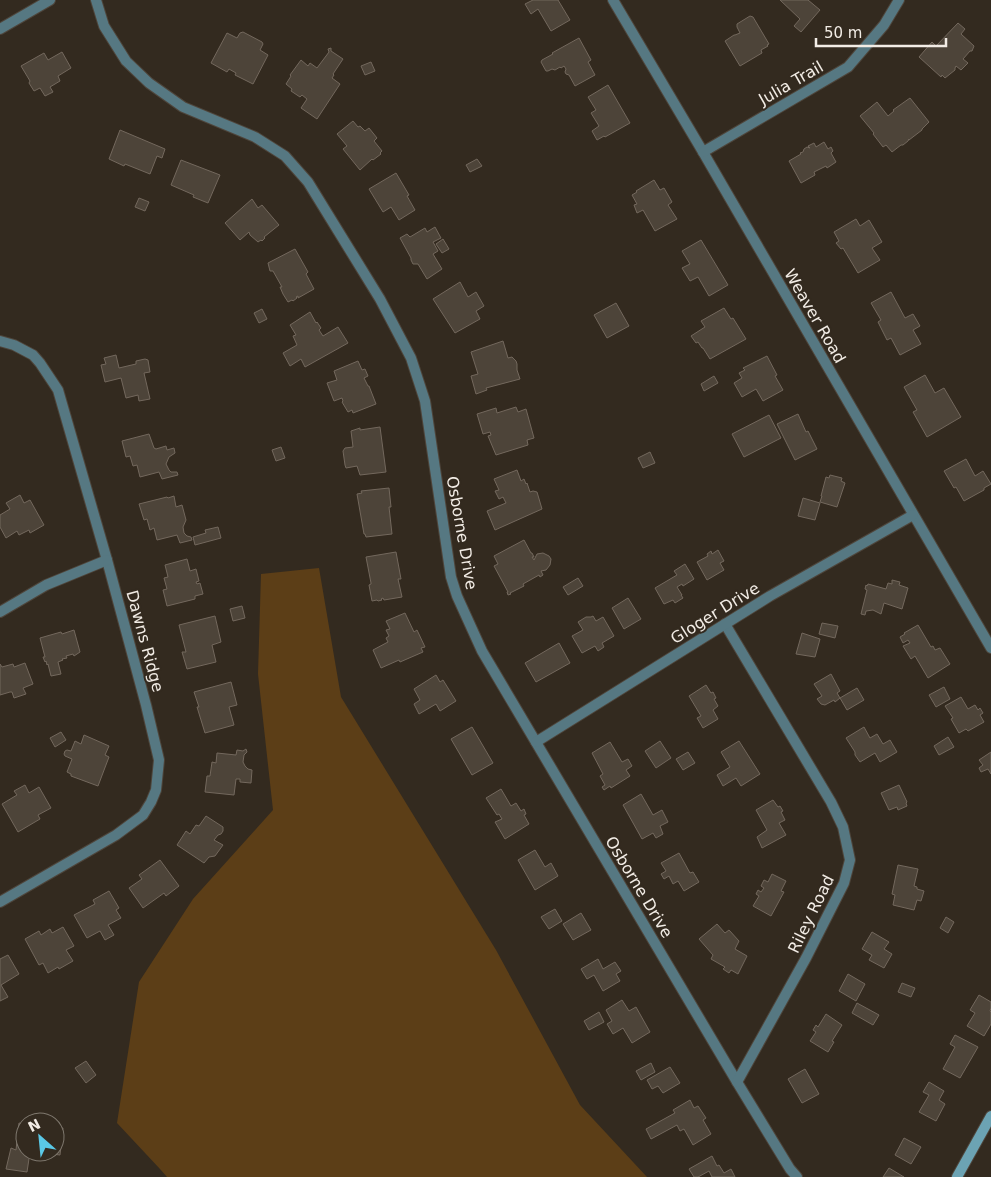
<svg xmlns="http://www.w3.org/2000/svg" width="991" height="1177" viewBox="0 0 991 1177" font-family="'DejaVu Sans',sans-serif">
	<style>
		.green { fill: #5c3e17 }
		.building { fill: #4d4439; stroke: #73685d }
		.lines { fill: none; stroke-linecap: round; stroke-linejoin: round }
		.street-casing { stroke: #4e453b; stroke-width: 12 }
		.secondary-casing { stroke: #4e453b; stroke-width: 12 }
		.street { stroke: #567882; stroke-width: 10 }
		.secondary { stroke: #6ca3b3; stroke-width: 10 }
		.labels { text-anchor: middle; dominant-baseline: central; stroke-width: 4; stroke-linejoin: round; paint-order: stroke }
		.street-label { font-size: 16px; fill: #f2ece5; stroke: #332a1f }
	</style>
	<rect width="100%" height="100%" fill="#332a1f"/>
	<polygon class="green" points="319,568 341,697 496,950 580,1105 647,1177 167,1177 160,1169 117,1123 139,982 193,899 273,810 258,674 261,574"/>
	<g class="building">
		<polygon points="533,0 558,0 570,20 551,31 538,9 531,14 525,4"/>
		<polygon points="780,0 808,0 820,10 801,32 794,26 800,19"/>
		<polygon points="750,16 753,17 769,44 767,45 768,46 761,50 762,53 740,66 725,41 734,35 735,35 740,33 737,27 737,24"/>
		<polygon points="958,23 965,29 961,34 974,46 972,51 970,51 963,59 968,63 961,70 956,66 955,68 955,70 945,78 942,75 941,77 919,57 932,42 936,46"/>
		<polygon points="243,32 262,42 263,44 260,50 268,55 253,84 235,75 236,73 229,69 227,72 211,63 227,33 237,38 240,33"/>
		<polygon points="579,38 591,60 588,62 595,75 575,86 569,75 566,74 565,72 566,69 564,66 561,68 560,67 555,70 552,69 548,71 546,71 541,62 542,60 553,54 552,53"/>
		<polygon points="331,48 331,51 343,59 333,74 334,75 332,78 340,84 317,119 301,108 307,99 302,95 300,97 291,91 292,89 286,84 291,76 290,75 301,60 308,66 310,63 317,68 329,52 328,49"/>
		<polygon points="62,52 71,68 58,76 60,81 50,87 53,92 45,96 40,88 34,91 29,83 30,81 21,66 44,53 48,60"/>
		<polygon points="371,62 375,71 365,75 361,66"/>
		<polygon points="608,85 630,123 605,137 604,136 597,140 592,131 599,126 591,113 596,110 588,97"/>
		<polygon points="910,98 929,122 922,129 922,130 909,140 909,139 908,141 903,145 901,145 892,152 886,145 883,147 873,134 874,133 860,116 877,102 888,116 894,111 893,110"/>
		<polygon points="353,121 358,127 360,126 365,131 369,128 377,138 374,141 382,151 380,153 381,154 373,160 372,159 360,170 343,149 347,146 337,134"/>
		<polygon points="120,130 165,149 162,158 157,156 150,174 125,164 124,166 109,159"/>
		<polygon points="824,142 828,149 831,147 833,151 831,153 836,162 827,168 826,166 814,172 815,175 801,183 789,161 801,154 800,153 803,152 804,149 807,147 810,148 808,146 814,143 816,147"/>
		<polygon points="477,159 482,166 470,172 466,165"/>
		<polygon points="181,160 220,175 208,203 193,197 194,195 171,185"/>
		<polygon points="396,173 409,195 407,196 415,210 399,220 391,207 383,212 369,189"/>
		<polygon points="654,180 660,190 664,188 672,202 668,205 677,219 655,231 643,210 637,213 634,205 637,204 632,195 637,192 636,191"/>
		<polygon points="139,198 149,202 145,211 135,207"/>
		<polygon points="252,199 258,208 262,205 279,225 264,237 265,238 262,241 261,240 258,242 250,235 249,232 240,240 225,223"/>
		<polygon points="856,219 860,226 869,220 882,242 872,248 880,260 858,273 843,248 841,249 836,243 839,241 834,232"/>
		<polygon points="435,227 441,238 433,242 438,251 433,254 442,269 427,279 418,264 413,264 411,260 411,258 400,238 407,234 410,237 425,228 427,232"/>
		<polygon points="443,239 449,249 442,253 436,244"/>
		<polygon points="701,240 728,285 709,296 698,277 690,281 682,268 690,264 682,251"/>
		<polygon points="295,249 308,272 306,274 314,289 298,298 298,296 296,297 297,298 293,301 292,300 288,302 283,294 280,287 282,287 273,271 270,271 268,263"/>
		<polygon points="460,282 468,297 476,292 484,306 476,311 480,319 455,333 433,299"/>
		<polygon points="891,292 905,318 913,314 920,326 913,330 921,344 900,355 891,338 887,340 878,322 881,320 871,303"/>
		<polygon points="616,303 629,326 607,338 594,315"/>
		<polygon points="724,308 731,319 733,318 746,339 710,359 703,348 702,348 698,342 696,343 691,336 705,327 701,321"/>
		<polygon points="262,309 267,319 259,323 254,313"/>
		<polygon points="310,312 316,323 317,322 321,328 319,330 323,336 338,327 348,343 305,367 301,359 290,366 283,353 297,345 293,336 296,335 290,325"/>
		<polygon points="503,341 508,358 512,357 516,361 517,364 517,370 520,379 486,388 487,390 476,394 471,376 478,374 471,352"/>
		<polygon points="116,355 119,368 136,364 136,361 145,359 148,360 150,372 144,373 150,399 139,401 138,395 126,398 121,378 105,382 101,365 106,364 104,358"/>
		<polygon points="767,356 777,375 775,376 783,390 763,401 756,389 742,397 734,383 742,378 739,373 745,370 743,368"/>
		<polygon points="358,361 362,370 365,369 368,376 364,378 368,386 369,386 376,404 353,413 352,410 348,412 342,402 343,401 342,398 334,401 327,383 337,380 334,371"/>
		<polygon points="925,375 935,393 944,388 961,417 927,437 913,412 917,410 904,387"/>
		<polygon points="714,376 718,383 704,391 701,384"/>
		<polygon points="516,407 518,412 526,409 534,438 527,440 528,445 496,455 488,436 491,435 490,432 483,434 477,414 496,408 497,413"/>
		<polygon points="798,414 806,432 808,431 817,449 795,460 777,424"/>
		<polygon points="769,415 781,438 744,457 732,434"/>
		<polygon points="380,427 386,472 360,475 357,466 346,468 345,465 343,451 345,448 353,447 351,431 360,428 360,430"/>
		<polygon points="149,434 154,448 156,449 166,446 167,450 174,448 175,453 169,457 166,464 169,470 171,472 177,472 178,475 162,479 159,472 140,477 137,465 133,466 130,456 126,457 122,441"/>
		<polygon points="281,447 285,458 276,461 272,450"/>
		<polygon points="650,452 655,463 643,468 638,458"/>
		<polygon points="966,459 975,476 983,471 991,484 984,488 984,490 964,501 956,487 954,488 944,471"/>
		<polygon points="517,470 521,481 524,479 526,484 527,483 530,492 533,491 537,492 542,509 495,530 487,511 506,503 503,497 499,499 495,491 499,490 494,479"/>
		<polygon points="830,475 842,478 841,481 845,483 837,507 820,502 822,496 821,496 826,477 829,478"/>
		<polygon points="389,488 391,507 389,507 392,534 366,537 365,534 364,534 357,494 362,493 361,491"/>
		<polygon points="20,495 24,503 30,500 44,525 30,533 29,530 19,535 17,531 6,538 0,527 0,515 10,509 6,503"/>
		<polygon points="174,496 176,507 182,505 186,520 183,527 184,533 187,536 191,537 192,540 180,543 177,535 157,540 154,528 150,530 147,519 144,520 139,504 167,497 168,498"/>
		<polygon points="803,498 820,503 815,520 798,516"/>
		<polygon points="218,527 221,538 195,545 193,537 206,533 205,530"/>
		<polygon points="524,540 531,553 532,553 534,557 532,557 534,560 537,554 543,553 549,556 551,559 550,565 546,570 541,571 543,575 540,577 539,575 523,584 524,586 510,593 511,594 508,595 507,592 508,592 494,566 498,564 494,556"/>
		<polygon points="718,550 724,561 720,563 724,570 707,580 697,562 708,556 707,554 711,551 712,554"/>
		<polygon points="396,552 401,579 398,579 402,597 384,600 383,598 381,599 382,600 378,601 377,600 372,601 369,585 371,584 371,583 366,557"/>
		<polygon points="187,559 190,571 196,569 199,581 196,582 197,584 200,583 203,594 195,596 195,599 167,606 163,590 167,589 164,578 168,577 165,565"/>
		<polygon points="685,564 694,579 683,586 682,584 677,587 682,595 681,595 683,598 675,603 673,600 664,604 655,588 677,575 674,571"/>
		<polygon points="578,578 583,586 568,595 563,587"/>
		<polygon points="892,580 900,582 899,585 908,588 902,609 884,603 881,614 873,610 866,611 865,615 861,614 867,590 865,589 866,585 867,586 868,584 886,589 888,583 892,584"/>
		<polygon points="628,598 641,619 624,629 612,608"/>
		<polygon points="242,606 245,618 233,621 230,609"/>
		<polygon points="405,613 414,632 417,630 425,647 421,648 423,652 400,662 399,660 381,668 373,650 388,642 386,638 389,636 386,630 390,629 386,621"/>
		<polygon points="215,616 221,642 212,645 216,662 187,669 182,652 186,652 179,625"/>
		<polygon points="593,616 596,621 603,617 614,636 602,643 604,647 598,651 595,646 582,653 572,636 583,630 578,622 586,617 591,617"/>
		<polygon points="822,623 838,626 835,638 819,634"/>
		<polygon points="918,625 931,647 933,646 935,650 940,648 950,664 928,678 915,656 911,659 903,646 910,643 908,640 903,643 900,637 905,634 904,633"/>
		<polygon points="74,630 80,652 74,656 73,654 66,656 67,658 62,659 63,660 58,662 61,674 51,676 48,664 47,665 46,661 45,662 43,657 45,657 40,638 61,632 62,634"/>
		<polygon points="802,633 820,639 815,657 796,654"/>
		<polygon points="559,643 570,663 536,682 525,663"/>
		<polygon points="25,663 33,684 23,688 26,694 14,698 12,692 10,692 0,695 0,664 2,667 13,664 14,667"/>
		<polygon points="831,674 840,691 837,693 840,698 835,702 834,700 825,705 821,704 817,699 822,696 814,684"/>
		<polygon points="436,675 440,682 443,680 456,701 440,711 436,704 419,714 414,704 420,700 414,689"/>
		<polygon points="231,682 237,705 229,707 234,725 205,733 197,707 199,707 194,692"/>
		<polygon points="706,685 711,693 713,692 716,698 714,699 718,706 713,710 718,719 703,728 697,718 701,716 689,696"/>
		<polygon points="944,687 950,699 936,707 929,695"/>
		<polygon points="857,688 864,700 847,710 840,698"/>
		<polygon points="961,697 968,709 975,705 978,710 980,708 983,713 980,715 984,722 968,731 966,729 959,733 951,719 953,718 945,706"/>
		<polygon points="472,727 493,763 472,775 451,739"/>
		<polygon points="864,727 870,738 877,734 883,744 890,740 897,752 880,762 875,753 860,762 855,755 855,752 846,738"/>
		<polygon points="61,732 66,740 55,747 50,738"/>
		<polygon points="84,735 109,746 105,755 109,757 98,786 71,776 71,774 67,772 72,759 65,756 64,754 65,751 67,750 71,751 75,741 81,744"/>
		<polygon points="948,737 954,747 939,755 934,746"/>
		<polygon points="660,741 671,758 656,768 645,751"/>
		<polygon points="739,741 760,774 741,786 736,778 723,786 717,775 730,767 721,752"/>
		<polygon points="610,742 622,762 628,759 632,766 626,770 630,776 611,788 610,786 604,790 602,787 605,785 600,776 603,774 592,753"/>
		<polygon points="246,749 247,752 244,755 243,762 245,766 248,769 252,770 251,783 240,782 240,779 236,779 234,795 205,792 207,776 210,776 212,762 216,763 217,753 236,755 237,750 243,751"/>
		<polygon points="688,752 695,763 683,770 676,759"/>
		<polygon points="991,752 991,774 988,769 981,772 979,768 983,765 979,760"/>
		<polygon points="25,785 29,793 39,787 51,808 38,815 40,819 18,832 2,804 17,795 14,791"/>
		<polygon points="899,785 907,802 906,803 907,806 898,810 897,807 889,810 881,793"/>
		<polygon points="501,789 511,806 516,803 521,811 524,809 526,814 524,815 529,824 505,839 495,822 502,819 499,814 497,815 486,798"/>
		<polygon points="641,794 653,815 662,810 668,822 660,826 663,834 656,838 653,833 642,839 623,805"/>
		<polygon points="773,800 778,807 780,806 783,811 781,812 785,820 779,823 786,835 762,848 757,837 767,830 756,810"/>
		<polygon points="206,816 223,827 223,831 221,834 218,835 214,840 223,845 215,856 209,857 204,863 177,845 186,831 190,834 196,825 199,826"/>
		<polygon points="535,850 545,867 551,863 558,876 535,890 518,860"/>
		<polygon points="679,853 690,873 693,872 699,882 684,891 678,881 673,884 669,876 664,879 661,874 666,871 661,863"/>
		<polygon points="160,860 179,886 166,896 164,893 143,908 129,888 142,879 139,875"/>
		<polygon points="898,865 918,869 914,886 917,887 917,889 924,891 921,901 917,900 914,910 893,905 895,895 892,894"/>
		<polygon points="772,874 786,881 781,891 784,892 771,916 753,906 759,896 756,894 758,890 761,892 764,888 761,886 764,880 768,882"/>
		<polygon points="109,891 119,908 116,910 121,918 108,925 114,935 105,940 100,931 87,938 74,915 95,904 93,900"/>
		<polygon points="555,909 562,921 549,929 541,917"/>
		<polygon points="581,913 591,930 573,940 563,924"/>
		<polygon points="946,917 954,922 948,933 940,928"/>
		<polygon points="717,924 725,933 729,930 739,941 735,949 747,956 738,974 731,970 729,973 723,969 725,967 711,959 713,955 699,939"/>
		<polygon points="63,927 74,946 66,950 73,961 59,969 58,967 48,973 43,963 39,965 25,939 39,931 41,935 50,929 52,933"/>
		<polygon points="872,932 889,942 884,949 892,954 884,968 869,960 872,955 862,949"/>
		<polygon points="8,955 19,974 1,985 8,997 0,1001 0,959"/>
		<polygon points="598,959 603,969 615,962 621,971 616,974 620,981 603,991 594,975 587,979 581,969"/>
		<polygon points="848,974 865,984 856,1001 839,991"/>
		<polygon points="902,983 915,988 911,997 898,992"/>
		<polygon points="979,995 991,1002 991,1008 990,1011 991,1012 991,1024 984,1036 967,1026 975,1013 970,1010"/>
		<polygon points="622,1000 629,1011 636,1007 650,1032 632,1043 623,1028 613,1034 607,1024 612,1021 606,1010"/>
		<polygon points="857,1003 879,1015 873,1025 852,1013"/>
		<polygon points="599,1012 604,1022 589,1030 584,1021"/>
		<polygon points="826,1014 842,1025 832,1041 834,1042 828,1052 810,1041 816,1032 813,1030 816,1025 818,1027"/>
		<polygon points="955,1035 978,1047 960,1078 943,1069 955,1047 950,1044"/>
		<polygon points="86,1061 96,1075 86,1083 75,1068"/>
		<polygon points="651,1063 655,1072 641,1080 636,1071"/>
		<polygon points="670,1067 680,1083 663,1093 658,1086 652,1089 647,1080"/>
		<polygon points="805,1069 819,1094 802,1103 788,1079"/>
		<polygon points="929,1082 944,1091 939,1100 945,1104 936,1121 919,1112 929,1095 923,1092"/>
		<polygon points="690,1100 694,1108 698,1106 706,1118 703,1120 711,1134 693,1145 684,1129 680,1131 677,1125 651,1139 646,1129 675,1113 673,1110"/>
		<polygon points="19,1123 25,1124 25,1152 30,1152 27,1172 6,1169 11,1148 16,1150"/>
		<polygon points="55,1127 63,1128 60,1155 36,1152 55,1152"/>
		<polygon points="904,1138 921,1147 911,1164 895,1155"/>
		<polygon points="712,1156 717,1166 719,1165 724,1173 731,1169 735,1177 712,1177 709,1171 698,1177 694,1177 689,1169"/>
		<polygon points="889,1168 904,1177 883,1177"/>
	</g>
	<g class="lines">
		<g class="street-casing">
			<g id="street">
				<polyline points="96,0 104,26 126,61 149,83 183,107 255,137 285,156 308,182 380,299 411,358 425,401 451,577 457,596 482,651 737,1082 790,1169 797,1177"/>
				<polyline points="613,0 703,152 991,648"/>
				<polyline points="0,29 50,0"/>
				<polyline points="703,152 848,67 884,25 899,0"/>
				<polyline points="0,341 14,345 33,355 40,363 58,390 107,560 146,705 159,760 156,790 151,802 143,815 116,835 0,902"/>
				<polyline points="0,612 46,585 107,560"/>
				<polyline points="725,624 831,802 843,827 850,860 844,883 806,958 737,1082"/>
				<polyline points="536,742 770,596 913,515"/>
			</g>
		</g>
		<g class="secondary-casing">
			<polyline id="secondary" points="957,1177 991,1116"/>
		</g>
		<use href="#street" class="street"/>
		<use href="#secondary" class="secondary"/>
	</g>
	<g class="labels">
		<g class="street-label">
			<text transform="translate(791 83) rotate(-30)">Julia Trail</text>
			<text transform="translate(815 316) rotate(60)">Weaver Road</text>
			<text transform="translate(462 533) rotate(80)">Osborne Drive</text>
			<text transform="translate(715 613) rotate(-32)">Gloger Drive</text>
			<text transform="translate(145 641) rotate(75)">Dawns Ridge</text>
			<text transform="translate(639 887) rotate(59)">Osborne Drive</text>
			<text transform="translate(811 914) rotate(-64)">Riley Road</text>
		</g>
	</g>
	<g transform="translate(40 1137) rotate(333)"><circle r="24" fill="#332a1f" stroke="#7f786e"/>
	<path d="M0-4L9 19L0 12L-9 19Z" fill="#5ac8e6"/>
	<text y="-8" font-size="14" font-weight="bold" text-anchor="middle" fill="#f2ece5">N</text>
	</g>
	<path d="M816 38v8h130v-8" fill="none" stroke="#f2ece5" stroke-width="2.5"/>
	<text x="824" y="38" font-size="15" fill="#f2ece5" stroke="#332a1f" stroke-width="4" paint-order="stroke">50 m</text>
</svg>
